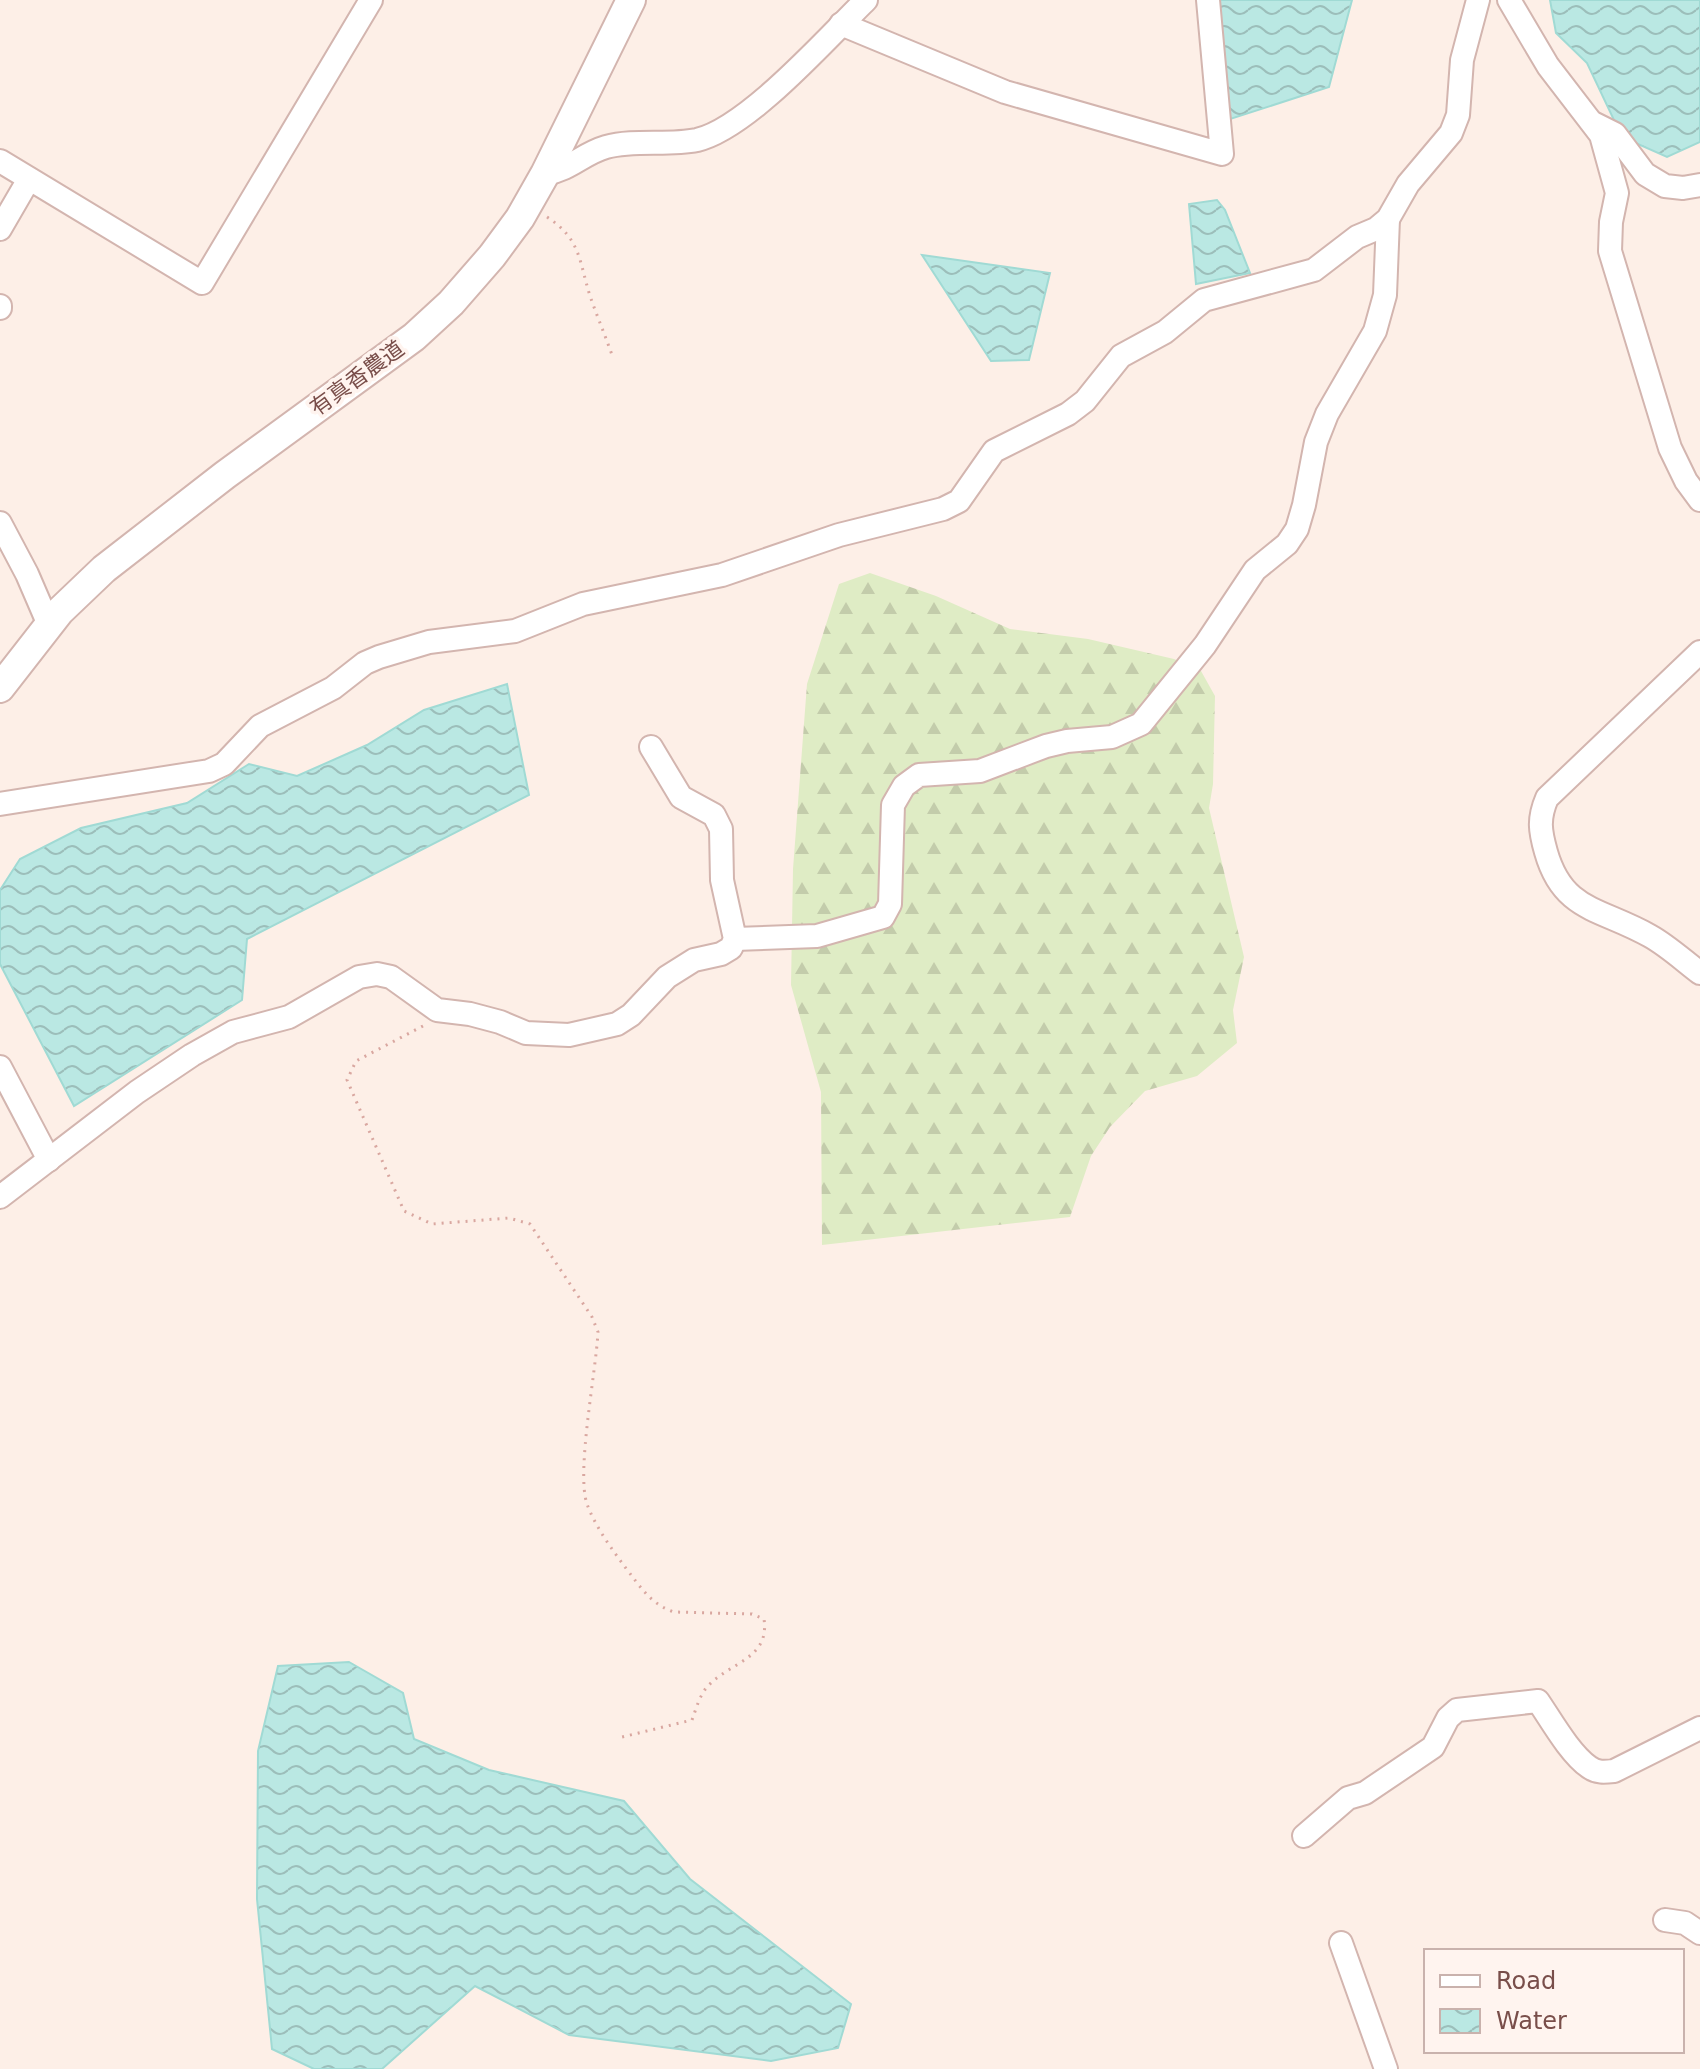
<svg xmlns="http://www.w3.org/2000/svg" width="1700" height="2069" viewBox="0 0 1700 2069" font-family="'DejaVu Sans','Noto Sans JP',sans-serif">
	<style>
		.forest { fill: url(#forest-firs) }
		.water { fill: url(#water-waves); stroke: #a0dad4; stroke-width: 2 }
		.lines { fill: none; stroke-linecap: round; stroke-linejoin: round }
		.minor-casing { stroke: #d3b5af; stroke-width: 26 }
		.tertiary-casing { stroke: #d3b5af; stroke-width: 32 }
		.path { stroke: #d9a7a0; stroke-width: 3; stroke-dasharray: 2 6; stroke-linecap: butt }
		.minor { stroke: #fff; stroke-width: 22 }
		.tertiary { stroke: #fff; stroke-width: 28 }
		.labels { text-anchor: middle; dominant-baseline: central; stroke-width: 7; stroke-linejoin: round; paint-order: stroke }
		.street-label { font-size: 22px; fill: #794e4a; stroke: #fff4ef }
	</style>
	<defs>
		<pattern id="forest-firs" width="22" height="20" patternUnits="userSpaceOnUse" patternTransform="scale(2)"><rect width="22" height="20" fill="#dfecc5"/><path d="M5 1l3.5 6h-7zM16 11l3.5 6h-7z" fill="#c3ccab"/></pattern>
		<pattern id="water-waves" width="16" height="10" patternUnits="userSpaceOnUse" patternTransform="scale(2)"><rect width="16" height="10" fill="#bae8e3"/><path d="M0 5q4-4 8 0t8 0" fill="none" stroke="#9cbeba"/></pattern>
	</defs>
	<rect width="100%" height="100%" fill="#fdefe7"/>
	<polygon class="forest" points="870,573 936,596 1010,629 1088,639 1174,659 1201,671 1215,696 1213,784 1209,808 1244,957 1233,1010 1237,1043 1197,1076 1145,1091 1110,1127 1091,1156 1070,1217 822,1245 821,1092 791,985 793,869 807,684 839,584"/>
	<g class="water">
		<polygon points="1211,0 1352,0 1329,87 1224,121"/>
		<polygon points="1550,0 1700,0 1700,142 1667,157 1622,137 1587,63 1556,33"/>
		<polygon points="1217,200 1225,210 1250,273 1196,284 1189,204"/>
		<polygon points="922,255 1050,273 1029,360 991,361"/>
		<polygon points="507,684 529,795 247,939 242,1000 74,1106 0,964 0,890 20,859 81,828 187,803 249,764 297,776 367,745 424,710"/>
		<polygon points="349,1662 403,1693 414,1739 489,1770 624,1801 690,1879 851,2004 838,2048 771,2061 569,2035 475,1986 382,2069 314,2069 272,2049 257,1899 258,1751 278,1666"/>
	</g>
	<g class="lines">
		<g class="minor-casing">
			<g id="minor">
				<polyline points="1509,0 1548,66 1601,135 1617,193 1611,222 1610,251 1670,448 1686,481 1700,500"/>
				<polyline points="841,24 1005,92 1222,154 1208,0"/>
				<polyline points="1595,124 1615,134 1645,174 1665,186 1683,188 1700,185"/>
				<polyline points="0,161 202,283 371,0"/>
				<path d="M545 174C572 169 582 154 606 147 635 139 668 146 697 140 748 128 827 38 866 0"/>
				<polyline points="0,229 29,179"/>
				<polyline points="0,306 0,308"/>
				<polyline points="0,523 27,574 49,625"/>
				<path d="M1700 652 1547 798C1538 819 1540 831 1546 852 1563 912 1601 908 1650 936 1668 946 1684 961 1700 973"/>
				<polyline points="0,804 209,771 224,764 260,726 333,688 365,663 379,657 429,642 515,631 583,604 722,575 839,535 943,509 959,501 994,451 1068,414 1085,401 1121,356 1165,332 1204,300 1314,270 1357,237 1376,229 1388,219 1408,184 1451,133 1458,115 1462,60 1478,0"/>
				<polyline points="735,939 817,936 883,917 890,904 893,805 904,786 919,775 980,771 1046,746 1067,741 1112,737 1141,724 1205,645 1255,570 1287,544 1297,529 1304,505 1316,442 1327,414 1375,331 1385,295 1388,219"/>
				<polyline points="0,1067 49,1160"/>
				<polyline points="0,1197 137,1092 192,1055 233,1032 289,1017 359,977 377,974 391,977 437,1010 470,1014 500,1022 526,1033 569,1035 617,1024 631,1015 667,977 694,960 721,954 731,948 735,939 722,880 721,829 714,815 681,797 651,747"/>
				<path d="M1304 1836 1348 1798 1365 1793 1433 1747 1448 1718 1457 1710 1538 1701C1551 1720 1570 1754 1589 1767 1597 1773 1605 1772 1614 1771L1700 1728"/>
				<polyline points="1665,1920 1685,1923 1700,1933"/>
				<polyline points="1341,1943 1386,2069"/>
			</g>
		</g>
		<g class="tertiary-casing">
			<polyline id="tertiary" points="0,688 60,611 104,569 225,475 414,337 451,303 492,256 520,218 545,174 631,0"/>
		</g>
		<g class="path">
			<path d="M547 217C581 239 579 261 590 296 597 316 605 335 612 355"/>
			<path d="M423 1026 356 1061 347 1080 404 1211 432 1224 509 1218 530 1224 592 1317 598 1332C596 1372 576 1472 587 1504 595 1526 611 1548 625 1567 640 1586 650 1604 674 1612L752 1614 764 1619C770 1659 730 1662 708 1686 700 1694 696 1709 692 1720L618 1738"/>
		</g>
		<use href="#minor" class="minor"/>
		<use href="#tertiary" class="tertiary"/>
	</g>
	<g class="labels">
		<g class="street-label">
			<text transform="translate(357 378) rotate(-36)">有真香農道</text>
		</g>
	</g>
	<rect x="1424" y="1949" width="260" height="104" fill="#fff4ef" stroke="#c9b2ad" stroke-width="2"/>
	<rect x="1440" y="1975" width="40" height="12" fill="#ffffff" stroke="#c9b2ad" stroke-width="2"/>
	<text x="1496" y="1989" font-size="24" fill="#794e4a">Road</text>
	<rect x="1440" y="2009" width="40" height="24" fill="url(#water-waves)" stroke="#c9b2ad" stroke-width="2"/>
	<text x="1496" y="2029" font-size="24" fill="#794e4a">Water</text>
</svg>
